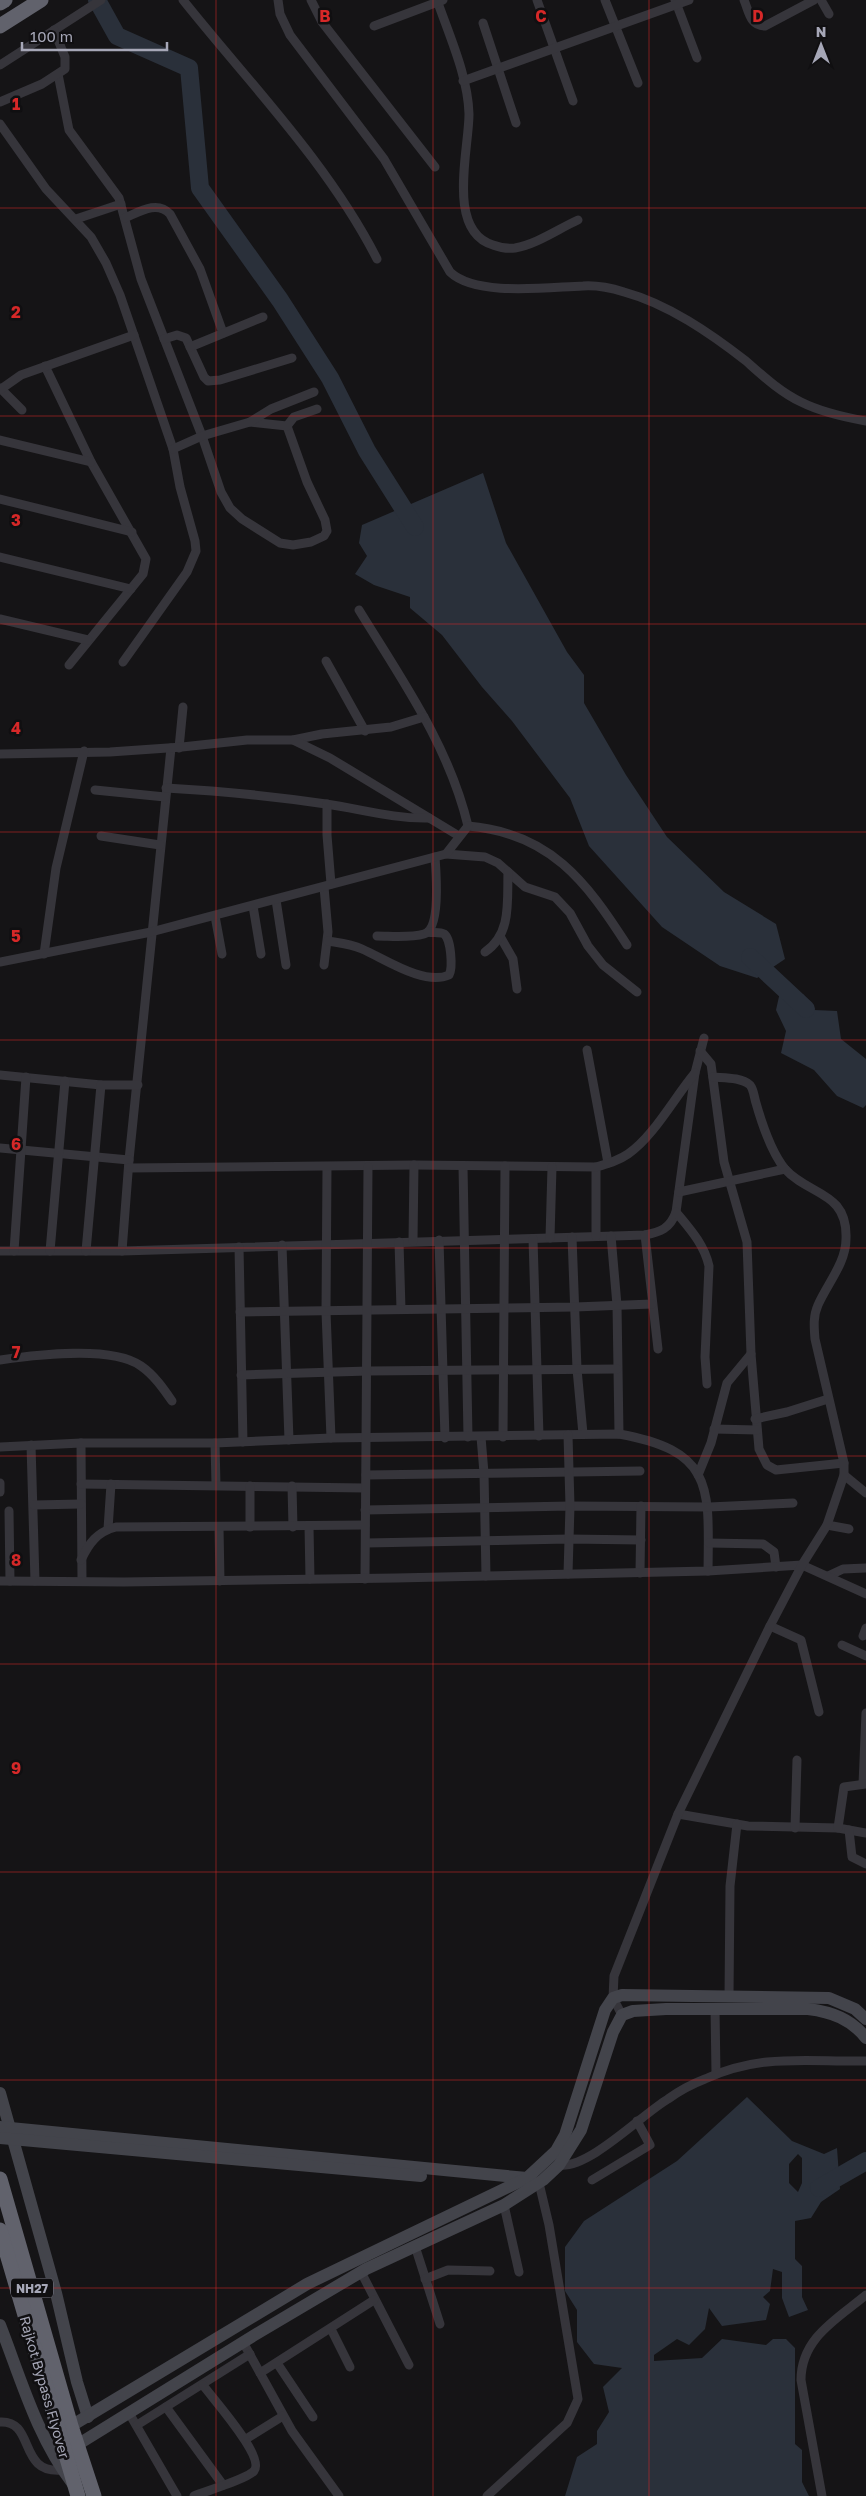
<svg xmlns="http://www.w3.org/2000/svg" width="866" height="2496" viewBox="0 0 866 2496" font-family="'Golos Text',sans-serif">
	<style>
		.water { fill: #2a303a; fill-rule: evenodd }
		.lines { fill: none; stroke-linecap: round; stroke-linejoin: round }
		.river { stroke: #2a303a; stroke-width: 18 }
		.street { stroke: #36353b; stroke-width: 9 }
		.secondary { stroke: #43444b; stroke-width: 12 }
		.highway { stroke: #61626c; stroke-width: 15 }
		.grid { fill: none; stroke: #d62828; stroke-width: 1; stroke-opacity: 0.55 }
		.labels { text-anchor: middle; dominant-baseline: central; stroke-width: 5; stroke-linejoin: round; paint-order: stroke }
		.shield { fill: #100f11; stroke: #797985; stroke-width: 1 }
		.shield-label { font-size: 12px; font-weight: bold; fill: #a6a7b7 }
		.street-label { font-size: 14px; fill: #a6a7b7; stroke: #100f11 }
		.grid-label { font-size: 16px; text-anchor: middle; font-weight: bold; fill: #d62828; stroke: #100f11; stroke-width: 5; stroke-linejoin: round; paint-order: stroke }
	</style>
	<rect width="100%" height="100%" fill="#151416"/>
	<g class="water">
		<polygon points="483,473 506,543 567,652 584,675 584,703 626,775 667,837 724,892 776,924 785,959 757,978 720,966 662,927 589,846 570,798 512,721 482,687 442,635 410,608 410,597 374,585 355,574 367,556 359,543 362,525"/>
		<polygon points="780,992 803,994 814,1010 837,1011 841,1039 866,1059 866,1105 863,1108 837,1096 814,1070 781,1053 786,1031 776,1010"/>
		<path d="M747 2097 792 2141 824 2154 837 2148 840 2189 821 2202 811 2218 795 2221V2259L802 2266V2297L808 2310 789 2317 782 2298V2272L773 2269 770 2291 763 2297 770 2304 766 2320 722 2326 709 2308 705 2329 689 2345 677 2339 654 2355V2361L702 2358 722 2339 766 2345 773 2339H786L795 2348V2444L802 2450V2482L809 2496H565L577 2457 597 2444V2431L609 2412 603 2387 622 2368 594 2364 577 2342V2310L565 2291V2247L584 2221 677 2161ZM798 2154 802 2158V2183L798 2192 789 2183V2164Z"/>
	</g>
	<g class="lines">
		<g class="river">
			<polyline points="97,0 117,36 189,68 200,188 280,300 330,378 367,451 415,527"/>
			<polyline points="750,957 806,1009"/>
			<polyline points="819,2188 866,2161"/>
		</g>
		<g class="street">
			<path d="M183 0C250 84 328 163 377 259"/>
			<path d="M278 0 280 14 290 35 384 159 450 272C476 297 549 287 583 286 597 285 611 288 624 292 668 304 710 333 746 361 763 376 780 392 801 402 821 412 843 417 866 421"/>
			<polyline points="311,0 322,22 435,167"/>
			<path d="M437 0C449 35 468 76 469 114 469 150 446 231 493 245 501 248 508 249 515 248 537 244 558 229 578 220"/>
			<polyline points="537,0 573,101"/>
			<polyline points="605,0 638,83"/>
			<polyline points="675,0 697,58"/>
			<path d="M744 0C749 12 750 26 765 26L814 0"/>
			<polyline points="821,0 829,14"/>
			<polyline points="483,23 516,123"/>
			<polyline points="374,26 443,0"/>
			<polyline points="0,65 101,0"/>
			<polyline points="58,74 69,130 119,198 141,279 202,436 221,492 230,508 242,519 280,543 293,545 311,542 324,536 327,531 325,520 307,482 287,426"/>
			<polyline points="463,81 689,0"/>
			<polyline points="0,102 42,84 65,69 65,57 54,30"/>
			<polyline points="0,124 46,189 91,237 106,263 120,295 173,449 180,487 195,541 196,551 187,572 123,662"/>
			<path d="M125 218C139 212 157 200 170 214L200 269 223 333"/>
			<polyline points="76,219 121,204"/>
			<polyline points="164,339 177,335 186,338 204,377 208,381 220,380 292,358"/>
			<polyline points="190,347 263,317"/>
			<polyline points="45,366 91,462 146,559 143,574 69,665"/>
			<polyline points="0,388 22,410"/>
			<polyline points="1,389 21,375 134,335"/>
			<polyline points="250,422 287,426 294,417 317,409"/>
			<polyline points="0,440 91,462"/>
			<polyline points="173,449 202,436 250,422 271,409 314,392"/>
			<polyline points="0,499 132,532"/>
			<polyline points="0,557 131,589"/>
			<path d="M359 610C402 680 449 746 468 826"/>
			<polyline points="0,619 88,640"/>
			<polyline points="326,661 365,731"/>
			<polyline points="293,740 322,734 391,727 424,717"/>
			<path d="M171 748 129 1160 122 1251C297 1245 471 1241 645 1235 660 1232 670 1229 676 1212L695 1073 704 1038"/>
			<polyline points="179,748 183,707"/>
			<polyline points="0,754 110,752 182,747 247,740 293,740 330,758 459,836"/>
			<path d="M166 788C220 791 273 796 326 804 361 809 394 819 429 818"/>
			<polyline points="95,790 165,797"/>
			<polyline points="327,804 327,835 331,884"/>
			<path d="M468 826C550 833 586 881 627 945"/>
			<polyline points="101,836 160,845"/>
			<polyline points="446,854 485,857 498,863 525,887 555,897 570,913 588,946 603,965 637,992"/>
			<polyline points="324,887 328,932 324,965"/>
			<polyline points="276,900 286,965"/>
			<polyline points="253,906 261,954"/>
			<polyline points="215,916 222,954"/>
			<path d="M377 936C391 936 410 938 424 934 441 929 436 871 435 857"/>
			<polyline points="501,938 513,959 517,989"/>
			<path d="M328 941C340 943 351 944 362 949 385 959 424 986 449 975 453 968 451 938 444 934 440 932 433 933 428 932"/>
			<path d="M485 952C512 934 507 901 508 872"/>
			<polyline points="44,954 56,868 84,751"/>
			<polyline points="0,962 151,932 446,854 468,826"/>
			<polyline points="587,1050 608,1163"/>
			<polyline points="700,1051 711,1064 724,1162 747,1242 751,1354 759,1449 767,1465 776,1470 844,1463"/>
			<polyline points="0,1075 101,1085"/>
			<polyline points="0,1148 129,1160"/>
			<polyline points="463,1166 468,1437"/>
			<polyline points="327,1167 326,1312 331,1438"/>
			<polyline points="596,1167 596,1236"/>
			<path d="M129 1168 414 1165 596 1167C607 1164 618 1161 628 1154 654 1136 674 1098 695 1073"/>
			<polyline points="679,1192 785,1169"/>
			<path d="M676 1212C690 1229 704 1244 709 1266L705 1357 707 1384"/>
			<polyline points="645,1235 658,1349"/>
			<polyline points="611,1236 617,1305 619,1434"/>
			<polyline points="572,1237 577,1369 583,1434"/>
			<polyline points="550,1238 552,1167"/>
			<polyline points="533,1239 539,1436"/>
			<polyline points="439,1240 445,1438"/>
			<polyline points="413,1241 414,1165"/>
			<polyline points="399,1242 401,1309"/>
			<polyline points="282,1245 289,1440"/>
			<polyline points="239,1247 243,1442"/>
			<polyline points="0,1251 122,1251"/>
			<polyline points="14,1251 26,1077"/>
			<polyline points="50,1251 65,1081"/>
			<polyline points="86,1251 101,1085 138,1085"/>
			<polyline points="240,1312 575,1307 652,1304"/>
			<path d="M0 1360C35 1355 112 1345 141 1366 154 1375 163 1388 172 1401"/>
			<polyline points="241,1375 368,1371 617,1369"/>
			<polyline points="755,1419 787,1412 828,1399"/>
			<polyline points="714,1429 757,1430"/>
			<polyline points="481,1437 484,1473 486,1576"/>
			<polyline points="503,1437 505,1166"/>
			<polyline points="81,1443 82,1581"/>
			<polyline points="215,1443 216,1485"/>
			<polyline points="31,1445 35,1581"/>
			<path d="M0 1447 81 1443H215L331 1438 619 1434C714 1451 709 1487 708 1571"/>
			<polyline points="366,1475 640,1471"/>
			<polyline points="698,1475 711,1443 727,1383 751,1354"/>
			<polyline points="844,1475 866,1493"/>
			<polyline points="0,1483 0,1492"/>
			<polyline points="81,1484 365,1488"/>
			<polyline points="292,1486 293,1527"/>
			<polyline points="34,1505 81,1504"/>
			<polyline points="365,1510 570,1506 709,1507 793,1503"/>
			<polyline points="9,1511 10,1581"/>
			<polyline points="827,1525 849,1529"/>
			<polyline points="309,1526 310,1579"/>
			<polyline points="219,1527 220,1581"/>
			<polyline points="250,1527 250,1486"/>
			<polyline points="108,1529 111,1484"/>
			<polyline points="366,1543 569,1539 641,1540"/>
			<polyline points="709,1543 763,1544 774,1552 776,1567"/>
			<path d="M81 1560C89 1543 97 1532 116 1527L365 1525"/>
			<polyline points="640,1573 641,1506"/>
			<polyline points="568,1574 570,1506 568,1435"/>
			<polyline points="828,1576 843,1569 866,1568"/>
			<polyline points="365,1579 368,1167"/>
			<polyline points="0,1581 124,1582 396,1578 708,1571 802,1565 866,1594"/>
			<polyline points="770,1626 801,1640 819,1712"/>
			<polyline points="863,1636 866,1628"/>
			<polyline points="842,1645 866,1656"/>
			<polyline points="863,1784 866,1713"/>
			<polyline points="678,1814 748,1826 838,1828 866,1833"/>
			<polyline points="795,1828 797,1760"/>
			<polyline points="838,1828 844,1787 866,1784"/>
			<polyline points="849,1830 852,1857 866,1864"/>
			<polyline points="729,1996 730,1886 737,1824"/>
			<polyline points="715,2008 716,2074"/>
			<path d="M622 2015 613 1998 614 1976 678 1814 770 1626 802 1565 827 1525 844 1475V1463L815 1339C814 1327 813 1316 818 1305 827 1284 846 1263 846 1239 848 1191 809 1196 785 1169 771 1152 762 1124 756 1103 754 1097 754 1090 750 1085 741 1077 724 1078 713 1077"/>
			<path d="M559 2165C589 2169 641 2115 668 2099 679 2091 692 2084 705 2079 762 2053 807 2062 866 2061"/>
			<polyline points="592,2180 650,2145 637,2121"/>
			<polyline points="504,2205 519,2272"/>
			<polyline points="415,2246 440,2324"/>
			<polyline points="361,2272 409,2365"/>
			<polyline points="425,2279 448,2270 490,2271"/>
			<polyline points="331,2329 350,2367"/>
			<polyline points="243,2342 292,2431 339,2496"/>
			<polyline points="277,2363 313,2417"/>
			<polyline points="260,2373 374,2300"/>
			<polyline points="166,2407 223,2485"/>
			<polyline points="129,2413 177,2496"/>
			<path d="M0 2422C36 2420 17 2475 63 2470"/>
			<polyline points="137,2425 250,2354"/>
			<polyline points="246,2439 283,2416"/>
			<path d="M194 2496C206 2491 247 2479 254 2471 266 2457 212 2398 203 2385"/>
			<polyline points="487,2496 567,2423 578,2399 549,2225 539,2183"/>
			<path d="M822 2496 801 2380C801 2338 837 2319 866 2295"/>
		</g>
		<g class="secondary">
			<polyline points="0,2093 56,2293 77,2382 88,2417"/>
			<polyline points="0,2127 527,2178"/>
			<polyline points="0,2138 421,2176"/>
			<path d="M0 2325C21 2379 37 2437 73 2484"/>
			<polyline points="71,2426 307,2284 527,2178 556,2151 565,2135 605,2010 613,1998 622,1995 829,1998 855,2009 866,2019"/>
			<path d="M77 2445 253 2336 366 2269 504 2205 543 2180 559 2165 581 2130 613 2032 622 2015 633 2011 666 2009H808C832 2012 851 2019 866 2038"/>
		</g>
		<g class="highway">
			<polyline points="0,3 5,0"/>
			<polyline points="0,26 41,0"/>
			<polyline points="0,2179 71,2426 94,2496"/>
			<polyline points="0,2230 78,2496"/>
		</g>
	</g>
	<path class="grid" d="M216 0V2496M433 0V2496M649 0V2496M0 208H866M0 416H866M0 624H866M0 832H866M0 1040H866M0 1248H866M0 1456H866M0 1664H866M0 1872H866M0 2080H866M0 2288H866"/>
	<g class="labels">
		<rect class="shield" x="11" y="2278.5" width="42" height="19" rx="4"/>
		<g class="shield-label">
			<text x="32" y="2288">NH27</text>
		</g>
		<g class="street-label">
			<text transform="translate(45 2387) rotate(74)">Rajkot Bypass Flyover</text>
		</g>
	</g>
	<g class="grid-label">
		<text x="325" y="22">B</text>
		<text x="541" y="22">C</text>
		<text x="758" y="22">D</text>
		<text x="16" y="110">1</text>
		<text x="16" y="318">2</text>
		<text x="16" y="526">3</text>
		<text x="16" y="734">4</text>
		<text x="16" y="942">5</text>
		<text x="16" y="1150">6</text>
		<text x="16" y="1358">7</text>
		<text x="16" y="1566">8</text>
		<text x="16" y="1774">9</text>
	</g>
	<g transform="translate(821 45)" stroke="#100f11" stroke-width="4" paint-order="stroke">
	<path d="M0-4L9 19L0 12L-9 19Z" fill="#a6a7b7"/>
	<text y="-8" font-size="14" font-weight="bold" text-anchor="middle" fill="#a6a7b7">N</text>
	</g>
	<path d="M22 42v8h145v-8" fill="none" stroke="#a6a7b7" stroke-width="2.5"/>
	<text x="30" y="42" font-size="15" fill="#a6a7b7" stroke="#100f11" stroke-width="4" paint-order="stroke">100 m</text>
</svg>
